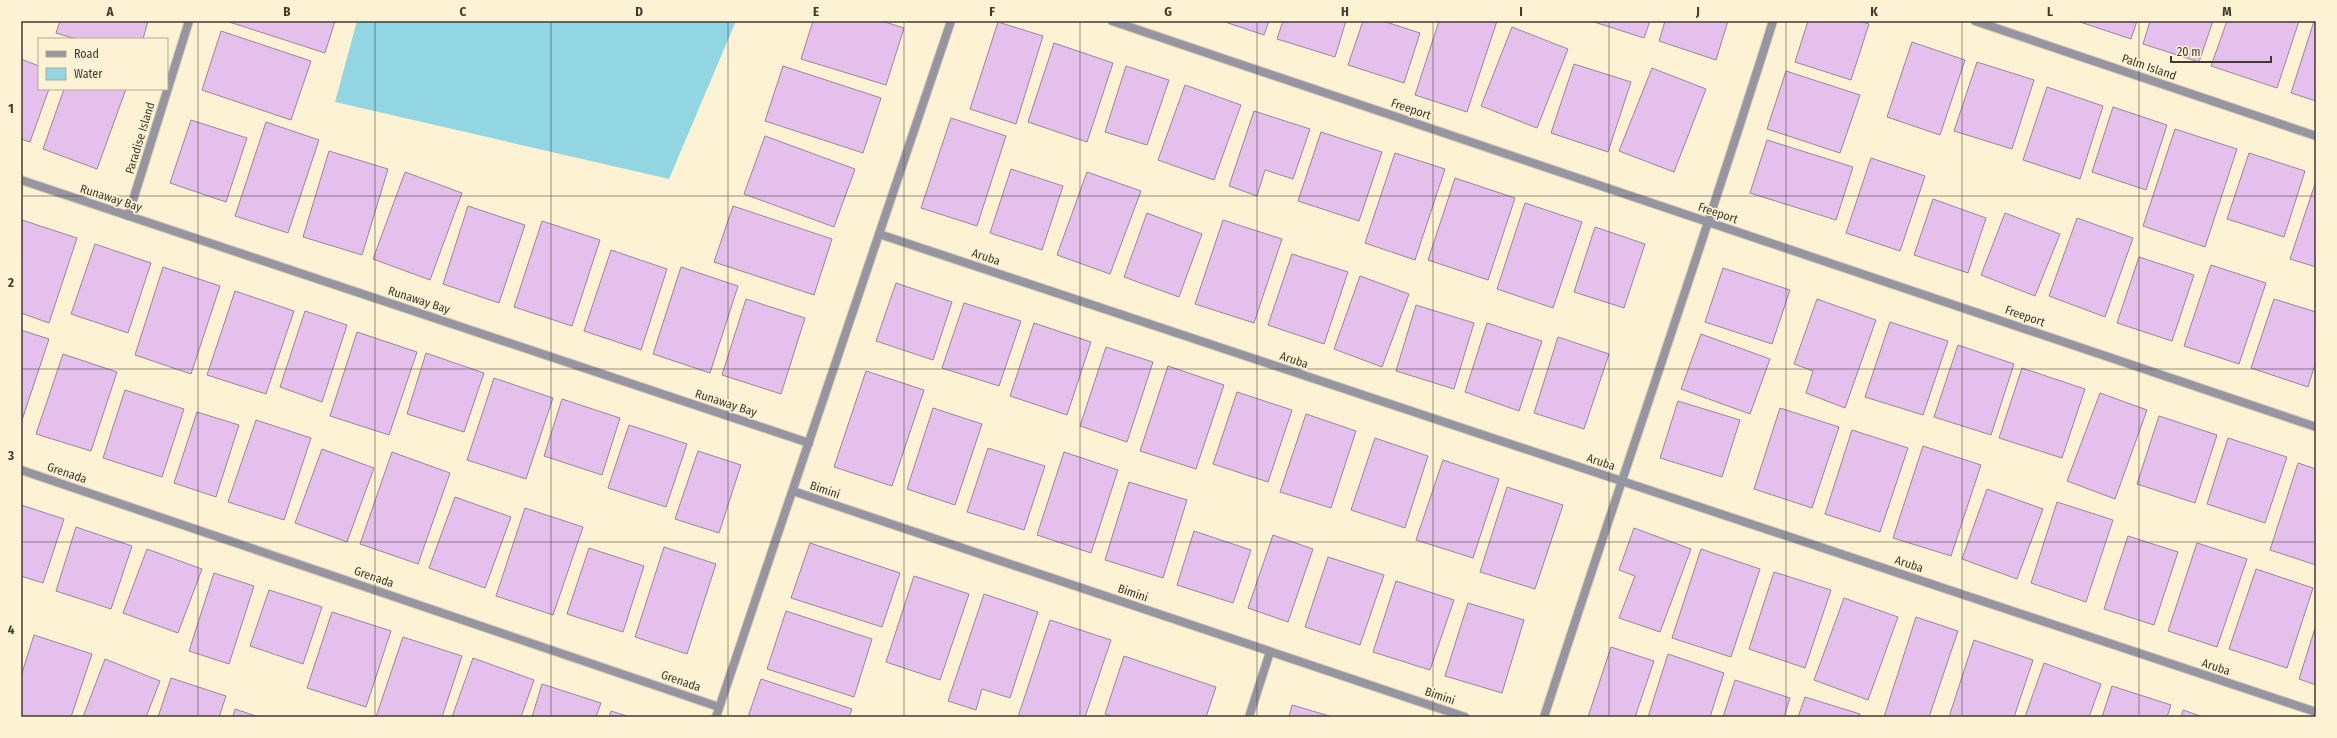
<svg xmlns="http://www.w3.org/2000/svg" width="2337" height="738" viewBox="0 0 2337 738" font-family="'Fira Sans Condensed',sans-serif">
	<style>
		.water { fill: #92d6e4 }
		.building { fill: #e5c0ec; stroke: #99859d }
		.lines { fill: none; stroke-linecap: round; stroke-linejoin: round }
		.minor-casing { stroke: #d7ceb3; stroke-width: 10 }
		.minor { stroke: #9695a2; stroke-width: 8 }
		.grid { fill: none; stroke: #3f3b2f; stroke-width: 1; stroke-opacity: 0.55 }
		.labels { text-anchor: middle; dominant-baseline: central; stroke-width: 3.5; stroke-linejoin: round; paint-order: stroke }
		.street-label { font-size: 12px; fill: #3f3b2f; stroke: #fdf3d4 }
		.neatline { fill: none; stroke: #3f3b2f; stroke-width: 1.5 }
		.grid-label { font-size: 13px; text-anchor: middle; font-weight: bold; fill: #3f3b2f }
	</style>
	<rect width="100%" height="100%" fill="#fdf3d4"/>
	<polygon class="water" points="357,21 736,21 669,179 335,102"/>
	<g class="building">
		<polygon points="60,21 148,21 143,39 76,39 56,33"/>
		<polygon points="226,21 335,21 325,53"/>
		<polygon points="813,21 882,21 904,28 886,85 801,59"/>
		<polygon points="1222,21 1269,21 1264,35"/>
		<polygon points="1283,21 1346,21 1335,57 1277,39"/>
		<polygon points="1363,21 1383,21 1420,33 1404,83 1348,65"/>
		<polygon points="1439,21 1497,21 1467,112 1415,95"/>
		<polygon points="1591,21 1650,21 1644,38"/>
		<polygon points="1665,21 1728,21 1716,60 1659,41"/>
		<polygon points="1808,21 1860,21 1869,24 1851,80 1795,62"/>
		<polygon points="2077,21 2137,21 2131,39"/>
		<polygon points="2150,21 2213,21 2199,62 2143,44"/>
		<polygon points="2227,21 2299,21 2277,88 2211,66"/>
		<polygon points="2314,21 2316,21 2316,101 2291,93"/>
		<polygon points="998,22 1043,36 1016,124 970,109"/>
		<polygon points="1512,27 1568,49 1537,128 1481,106"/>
		<polygon points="221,31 311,61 291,120 202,90"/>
		<polygon points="1912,42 1965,60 1940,135 1887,117"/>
		<polygon points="1054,43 1113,63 1087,142 1028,122"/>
		<polygon points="21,59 39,66 39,89 49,89 30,142 21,139"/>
		<polygon points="1977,62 2034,80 2012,149 1954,131"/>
		<polygon points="1574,64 1631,82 1608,152 1551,133"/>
		<polygon points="783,66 881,98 863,153 765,121"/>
		<polygon points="1126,66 1169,80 1147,145 1105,132"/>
		<polygon points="1652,68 1706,89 1674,172 1619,151"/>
		<polygon points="1786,71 1860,95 1840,153 1767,129"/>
		<polygon points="1185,85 1241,105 1214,180 1158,160"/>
		<polygon points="2047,87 2103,106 2080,179 2023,160"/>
		<polygon points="64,89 126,89 97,169 43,149"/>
		<polygon points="2113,107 2167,125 2146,190 2092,172"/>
		<polygon points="1254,111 1310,129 1293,179 1265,170 1257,196 1229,186"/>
		<polygon points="951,118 1006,136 977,226 921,208"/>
		<polygon points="191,120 247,138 226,202 170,183"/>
		<polygon points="266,122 319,140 288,233 235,216"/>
		<polygon points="2175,129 2237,149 2205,247 2143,226"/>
		<polygon points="1321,132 1382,152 1359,221 1298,201"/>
		<polygon points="765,136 855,169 834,227 744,194"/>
		<polygon points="1767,140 1853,167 1836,220 1750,193"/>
		<polygon points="329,151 388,169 362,255 303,237"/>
		<polygon points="1395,153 1445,169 1415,260 1365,243"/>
		<polygon points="2249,153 2305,171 2284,237 2227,219"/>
		<polygon points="1871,158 1925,176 1900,251 1846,233"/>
		<polygon points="1011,169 1063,186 1042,250 990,233"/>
		<polygon points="405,172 462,193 430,280 373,259"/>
		<polygon points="1087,172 1141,191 1110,274 1057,255"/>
		<polygon points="1455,178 1515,198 1488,280 1428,260"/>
		<polygon points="2316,181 2316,267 2290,259"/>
		<polygon points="1933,199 1986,218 1968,273 1914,255"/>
		<polygon points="1525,203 1582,222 1553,308 1497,289"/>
		<polygon points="468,206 525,225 499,303 443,284"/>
		<polygon points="733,206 832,239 814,295 714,262"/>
		<polygon points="1147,213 1202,234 1179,297 1124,277"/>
		<polygon points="2005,213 2060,234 2035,296 1981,275"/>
		<polygon points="2077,218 2133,238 2105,317 2049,296"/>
		<polygon points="22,220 77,238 49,323 21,313"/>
		<polygon points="1223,220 1282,239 1254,323 1195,304"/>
		<polygon points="542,221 600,240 572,326 514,307"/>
		<polygon points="1595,227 1645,244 1624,308 1574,292"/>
		<polygon points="95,244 151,263 128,333 71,314"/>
		<polygon points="611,250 667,269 641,350 584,331"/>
		<polygon points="1292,254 1348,272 1324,344 1268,325"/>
		<polygon points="2139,257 2194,275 2172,341 2117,323"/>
		<polygon points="2211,265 2266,283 2239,364 2184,346"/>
		<polygon points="163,267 220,286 191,374 135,355"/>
		<polygon points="681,267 738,286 710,373 653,354"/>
		<polygon points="1723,268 1790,290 1772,344 1705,322"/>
		<polygon points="1360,276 1409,294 1382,367 1334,349"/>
		<polygon points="896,283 952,302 933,360 876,341"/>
		<polygon points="235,291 294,311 266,394 207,375"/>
		<polygon points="746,299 805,318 781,394 722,375"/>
		<polygon points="1817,299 1876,320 1845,408 1806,393 1813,371 1794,364"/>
		<polygon points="2274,299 2316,312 2316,361 2308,387 2251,368"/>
		<polygon points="964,303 1021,321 999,386 942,368"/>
		<polygon points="1416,305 1474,323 1454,389 1396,371"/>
		<polygon points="305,311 347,325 322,402 280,387"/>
		<polygon points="1890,322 1948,341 1923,415 1865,397"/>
		<polygon points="1034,323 1091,342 1067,415 1010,396"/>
		<polygon points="1487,323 1542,341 1519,411 1465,392"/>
		<polygon points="21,330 49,339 21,423"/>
		<polygon points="357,332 417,352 389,435 330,416"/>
		<polygon points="1701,334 1770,359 1750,414 1681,389"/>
		<polygon points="1558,337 1609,354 1584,429 1534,413"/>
		<polygon points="1958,345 2014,364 1991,435 1934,417"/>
		<polygon points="1106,347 1153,362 1127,442 1080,426"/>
		<polygon points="426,353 484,373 464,432 407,414"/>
		<polygon points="63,354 117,372 91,451 36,434"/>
		<polygon points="1168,366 1224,385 1196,469 1140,451"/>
		<polygon points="2022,368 2085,389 2062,458 1999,438"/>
		<polygon points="866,371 924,390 892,486 834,467"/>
		<polygon points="494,378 553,398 526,479 467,460"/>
		<polygon points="125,390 184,409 162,477 103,458"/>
		<polygon points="1237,392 1292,410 1268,482 1213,464"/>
		<polygon points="2100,393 2147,410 2115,499 2067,481"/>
		<polygon points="562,399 620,418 602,475 544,456"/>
		<polygon points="1678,401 1740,420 1722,477 1660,458"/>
		<polygon points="933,408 982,424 955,505 907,489"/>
		<polygon points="1780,408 1839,427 1812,508 1754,489"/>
		<polygon points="197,412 239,425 216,497 174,483"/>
		<polygon points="1306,414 1356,431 1331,508 1280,492"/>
		<polygon points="2159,416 2217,435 2195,503 2137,484"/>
		<polygon points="256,420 311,438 284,520 228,502"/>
		<polygon points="629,425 687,444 666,507 608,488"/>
		<polygon points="1852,430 1908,448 1880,532 1825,514"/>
		<polygon points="1375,438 1428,456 1405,528 1351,510"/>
		<polygon points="2228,438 2287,457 2265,523 2207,504"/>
		<polygon points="1923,446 1981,465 1951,556 1893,538"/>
		<polygon points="988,448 1045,466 1024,530 967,512"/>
		<polygon points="322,449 374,468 347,542 295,523"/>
		<polygon points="698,451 741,465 719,533 675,519"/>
		<polygon points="392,452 450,473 418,564 360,544"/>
		<polygon points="1064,452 1118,470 1091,553 1037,535"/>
		<polygon points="1443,460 1499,479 1473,558 1416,540"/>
		<polygon points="2298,463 2316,469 2316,565 2270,550"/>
		<polygon points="1129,482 1187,500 1163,578 1105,560"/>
		<polygon points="1507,487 1563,505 1535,589 1480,572"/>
		<polygon points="1987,489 2043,509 2017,579 1962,559"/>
		<polygon points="455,497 511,517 485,588 429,568"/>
		<polygon points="2057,502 2113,520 2086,602 2031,583"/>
		<polygon points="21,505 64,519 43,583 21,576"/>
		<polygon points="525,508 583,527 553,615 496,596"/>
		<polygon points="76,527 132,546 111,609 56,591"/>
		<polygon points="1634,528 1691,549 1660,632 1619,618 1635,576 1619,570"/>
		<polygon points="1194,531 1251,550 1233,603 1177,585"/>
		<polygon points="1273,535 1313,549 1288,622 1248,608"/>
		<polygon points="2128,536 2178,552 2154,625 2104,609"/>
		<polygon points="810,543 900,573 882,627 791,598"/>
		<polygon points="2197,543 2247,559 2217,647 2168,631"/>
		<polygon points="664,547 716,564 687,654 635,637"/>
		<polygon points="589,548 644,566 623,632 567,614"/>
		<polygon points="147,549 202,569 178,633 123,613"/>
		<polygon points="1701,549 1760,569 1731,657 1672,638"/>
		<polygon points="1328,557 1384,575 1360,645 1305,627"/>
		<polygon points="2256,569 2313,588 2287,668 2229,649"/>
		<polygon points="1774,572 1831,590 1805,668 1749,649"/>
		<polygon points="214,573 254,586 229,664 189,651"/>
		<polygon points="914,576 969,594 940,680 886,662"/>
		<polygon points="1396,581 1454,600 1430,670 1373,652"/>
		<polygon points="269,590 322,607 303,664 250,646"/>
		<polygon points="984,594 1038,612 1010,698 982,689 976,710 948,701"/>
		<polygon points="1844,598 1898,617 1868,700 1814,680"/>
		<polygon points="1468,603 1524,620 1502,693 1445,676"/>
		<polygon points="786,611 872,639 854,697 767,669"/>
		<polygon points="332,612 391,631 366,707 307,688"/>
		<polygon points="1916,617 1958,631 1929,717 1884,717"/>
		<polygon points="1050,620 1111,640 1085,717 1018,717"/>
		<polygon points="2316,625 2316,685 2299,679"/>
		<polygon points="34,635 92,654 71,717 21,717 21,676"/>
		<polygon points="403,637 462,656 442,717 376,717"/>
		<polygon points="1974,640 2033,660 2014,717 1949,717"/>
		<polygon points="1611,647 1654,661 1635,717 1588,717"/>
		<polygon points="1668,654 1724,673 1710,717 1648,717"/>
		<polygon points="1124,656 1216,687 1206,717 1115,717 1105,714"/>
		<polygon points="473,658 534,680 521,717 452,717"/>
		<polygon points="105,659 160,681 146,717 83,717"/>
		<polygon points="2044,663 2101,684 2089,717 2025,717"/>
		<polygon points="171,678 226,696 219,717 158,717"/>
		<polygon points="761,679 852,709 849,717 748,717"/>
		<polygon points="1735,680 1790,698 1784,717 1723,717"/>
		<polygon points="542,684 601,703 596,717 532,717"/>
		<polygon points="2112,686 2171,705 2167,717 2102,717"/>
		<polygon points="1805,697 1860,714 1859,717 1798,717"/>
		<polygon points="1292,705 1333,717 1289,717"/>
		<polygon points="235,709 259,717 233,717"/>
		<polygon points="2183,710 2203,717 2181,717"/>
		<polygon points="611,711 630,717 609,717"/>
	</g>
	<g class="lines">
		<g class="minor-casing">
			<g id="minor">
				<polyline points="1112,21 2316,427"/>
				<polyline points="1975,21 2316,136"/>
				<polyline points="21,180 809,443"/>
				<polyline points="128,216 189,21"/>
				<polyline points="879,234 2316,712"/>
				<polyline points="21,470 719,707"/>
				<polyline points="793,491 1465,717"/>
				<polyline points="716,717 951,21"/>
				<polyline points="1249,717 1270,652"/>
				<path d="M1544 717C1619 485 1700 254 1773 21"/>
			</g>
		</g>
		<use href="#minor" class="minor"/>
	</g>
	<path class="grid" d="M198 21V717M375 21V717M551 21V717M728 21V717M904 21V717M1080 21V717M1257 21V717M1433 21V717M1609 21V717M1786 21V717M1962 21V717M2139 21V717M21 196H2316M21 369H2316M21 542H2316"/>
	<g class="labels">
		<g class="street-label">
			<text transform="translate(2149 67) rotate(19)">Palm Island</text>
			<text transform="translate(1411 109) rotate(19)">Freeport</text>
			<text transform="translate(140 138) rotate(-73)">Paradise Island</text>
			<text transform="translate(111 198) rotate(18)">Runaway Bay</text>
			<text transform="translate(1718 213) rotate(19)">Freeport</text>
			<text transform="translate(986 257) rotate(18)">Aruba</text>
			<text transform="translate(419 300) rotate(18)">Runaway Bay</text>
			<text transform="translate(2025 316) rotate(19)">Freeport</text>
			<text transform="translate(1294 360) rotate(18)">Aruba</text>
			<text transform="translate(726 403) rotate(18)">Runaway Bay</text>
			<text transform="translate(1601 462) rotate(18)">Aruba</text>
			<text transform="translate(67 473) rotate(19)">Grenada</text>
			<text transform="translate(825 490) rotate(19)">Bimini</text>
			<text transform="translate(1909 564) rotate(18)">Aruba</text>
			<text transform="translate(374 577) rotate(19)">Grenada</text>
			<text transform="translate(1133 593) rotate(19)">Bimini</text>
			<text transform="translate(2216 667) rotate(18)">Aruba</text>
			<text transform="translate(681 681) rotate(19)">Grenada</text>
			<text transform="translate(1440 696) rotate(19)">Bimini</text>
		</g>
	</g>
	<rect width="2337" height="738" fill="none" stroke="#fdf3d4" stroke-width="44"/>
	<rect x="38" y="38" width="130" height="52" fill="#fdf3d4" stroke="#b1a992"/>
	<rect x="46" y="51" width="20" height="6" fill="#9695a2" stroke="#b1a992"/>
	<text x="74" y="58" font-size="12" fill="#3f3b2f">Road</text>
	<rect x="46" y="68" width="20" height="12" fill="#92d6e4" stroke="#b1a992"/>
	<text x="74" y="78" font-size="12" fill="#3f3b2f">Water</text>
	<path d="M2171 56v6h100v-6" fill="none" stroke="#3f3b2f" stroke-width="2"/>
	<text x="2177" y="56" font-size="12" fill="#3f3b2f" stroke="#fdf3d4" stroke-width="3" paint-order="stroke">20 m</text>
	<rect x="22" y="22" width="2293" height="694" class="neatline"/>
	<g class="grid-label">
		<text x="110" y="16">A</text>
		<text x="287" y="16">B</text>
		<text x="463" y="16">C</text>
		<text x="639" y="16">D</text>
		<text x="816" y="16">E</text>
		<text x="992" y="16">F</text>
		<text x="1168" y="16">G</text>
		<text x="1345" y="16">H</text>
		<text x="1521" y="16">I</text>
		<text x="1698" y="16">J</text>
		<text x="1874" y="16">K</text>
		<text x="2050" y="16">L</text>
		<text x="2227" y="16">M</text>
		<text x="11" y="113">1</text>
		<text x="11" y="287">2</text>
		<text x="11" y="460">3</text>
		<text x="11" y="634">4</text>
	</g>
</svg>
